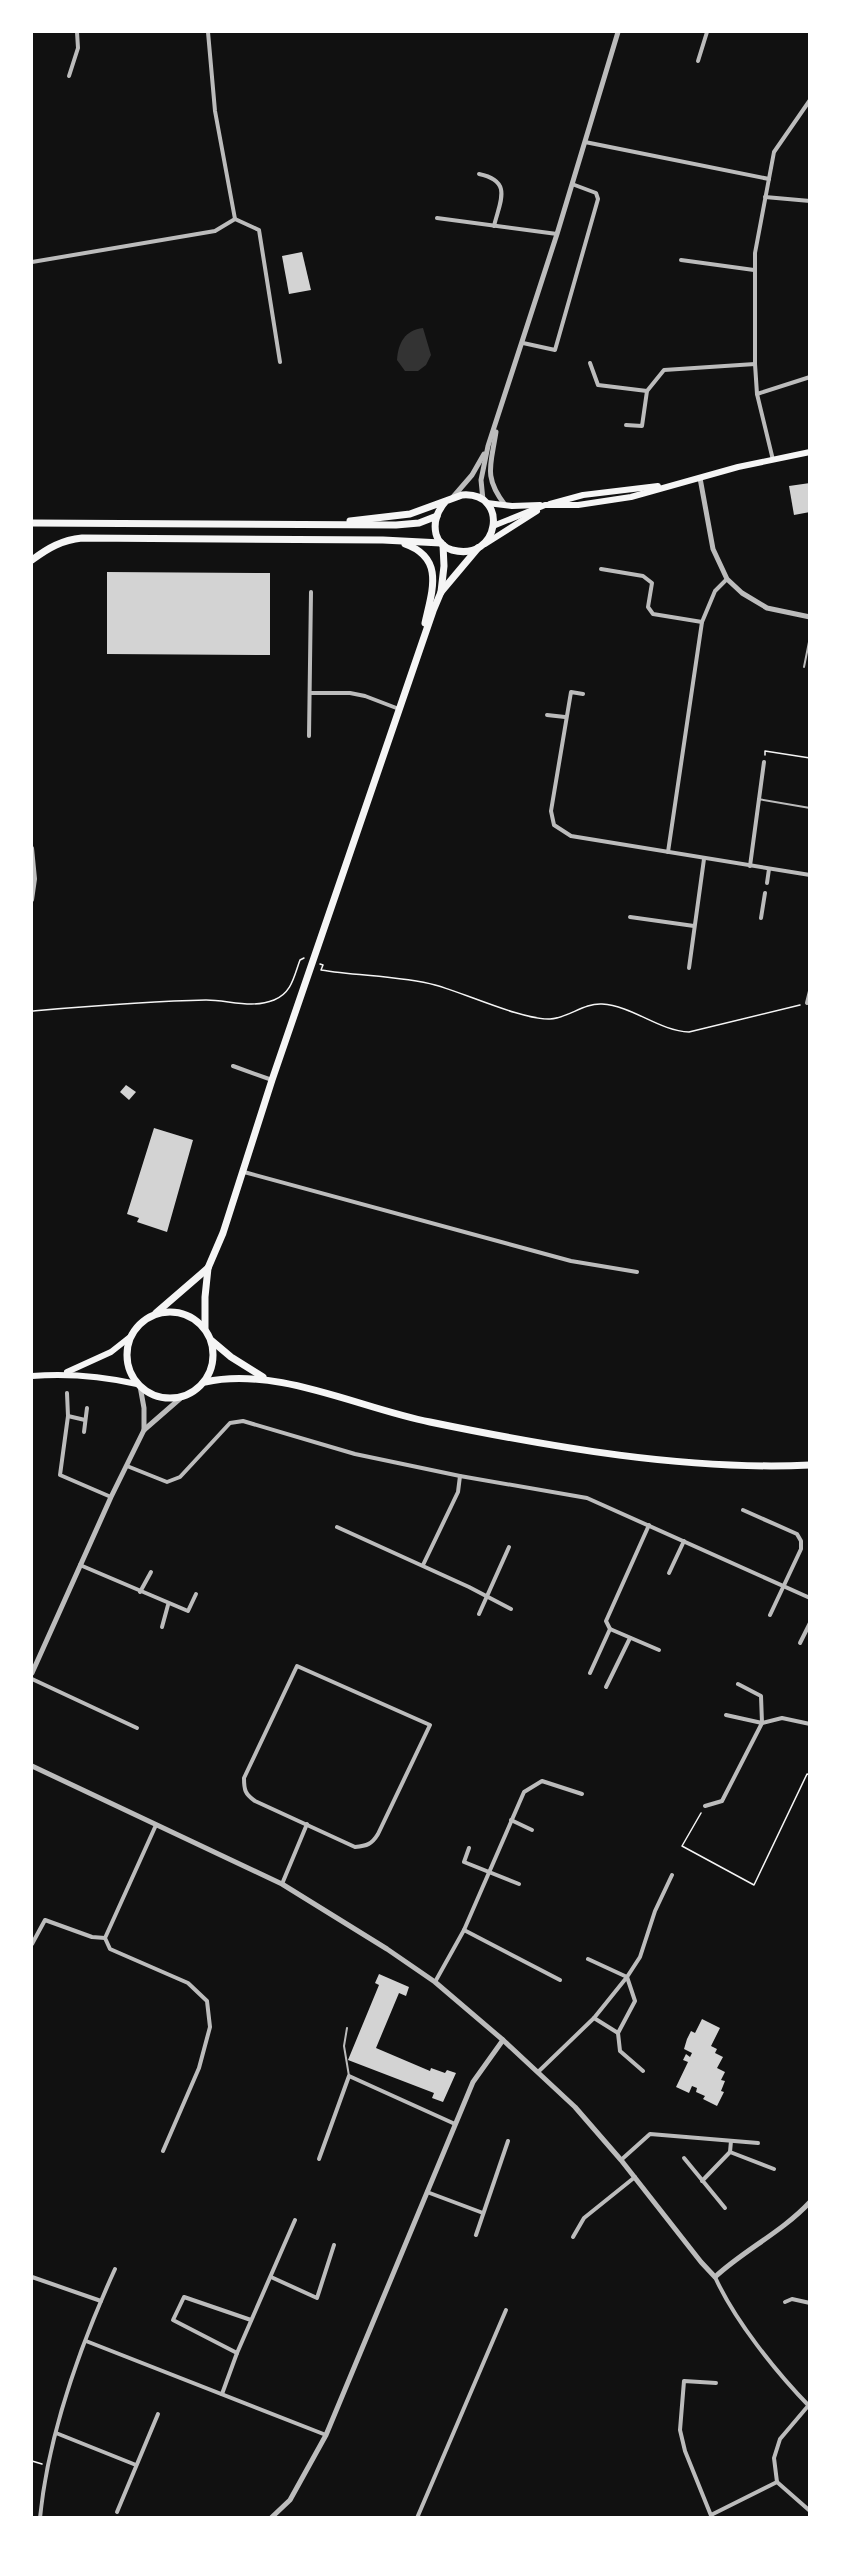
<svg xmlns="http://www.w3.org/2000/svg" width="841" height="2549" viewBox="0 0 841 2549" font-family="'DejaVu Sans',sans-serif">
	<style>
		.water { fill: #333 }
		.building { fill: #d3d3d3 }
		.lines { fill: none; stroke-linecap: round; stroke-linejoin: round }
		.path { stroke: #f5f5f5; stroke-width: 1.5 }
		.service { stroke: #bcbcbc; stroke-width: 2 }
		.minor { stroke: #bcbcbc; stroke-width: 4 }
		.tertiary { stroke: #bcbcbc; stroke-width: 5 }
		.secondary { stroke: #f5f5f5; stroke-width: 6 }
		.primary { stroke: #f5f5f5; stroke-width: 7 }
	</style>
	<rect width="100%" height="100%" fill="#111"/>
	<path class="water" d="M423 328 431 355 426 365 418 371H405L397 360C398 343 405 330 423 328Z"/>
	<g class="building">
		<polygon points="302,252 311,290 289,294 282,256"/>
		<polygon points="810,483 810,512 794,515 789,486"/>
		<polygon points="107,572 270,573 270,655 107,654"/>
		<polygon points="126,1085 136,1092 129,1100 120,1092"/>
		<polygon points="154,1128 193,1140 167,1232 137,1222 139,1218 127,1214"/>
		<polygon points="379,1974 409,1987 406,1996 399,1993 376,2048 430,2071 431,2068 445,2073 447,2070 456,2073 443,2102 432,2098 434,2093 348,2060 379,1985 375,1983"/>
		<polygon points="702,2019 720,2028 711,2046 717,2049 715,2053 723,2057 717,2068 725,2072 721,2080 725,2081 721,2091 724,2092 717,2106 703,2099 705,2096 696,2092 697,2088 692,2086 689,2093 676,2087 688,2062 683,2060 686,2054 690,2057 692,2053 684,2049 687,2039 691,2031 695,2033"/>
	</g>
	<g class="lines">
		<g class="path">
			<polyline points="765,755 765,751 810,758"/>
			<path d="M320 964 323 965 321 970C357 976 402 976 435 985 465 993 522 1020 550 1019 569 1018 583 1003 602 1004 633 1006 659 1031 689 1032L800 1005"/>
			<path d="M32 1011C90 1006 147 1001 206 1000 228 1000 252 1009 274 1000 292 993 294 976 300 960L304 958"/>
			<polyline points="701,1813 682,1846 754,1885 807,1774 810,1775"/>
			<polyline points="32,2461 42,2464"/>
		</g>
		<g class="service">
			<polyline points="804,667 809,642"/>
			<polyline points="758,799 810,808"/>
			<polyline points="347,2028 344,2046 349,2076"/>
		</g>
		<g class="minor">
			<polyline points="698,61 707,32"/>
			<polyline points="69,76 78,48 77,32"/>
			<polyline points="585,142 769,179"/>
			<path d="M479 174C513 181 500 201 494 226"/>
			<polyline points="765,197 810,201"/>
			<polyline points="437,218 557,234"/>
			<polyline points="235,219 259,230 280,362"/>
			<polyline points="681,260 754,270"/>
			<polyline points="32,262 215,231 235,219 215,111 208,32"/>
			<polyline points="523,343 555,350 598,199 596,193 572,184"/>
			<polyline points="590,363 598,385 647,391"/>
			<polyline points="757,394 810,377"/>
			<polyline points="626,425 642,426 647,391 664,370 755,364"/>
			<polyline points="773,460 757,394 755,364 755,253 774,152 810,100"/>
			<polyline points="601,569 643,576 652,583 648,607 653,614 702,622"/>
			<polyline points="310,693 350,693 365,696 399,709"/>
			<polyline points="583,694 571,692 551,811 554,825 571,836 810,875"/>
			<polyline points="547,715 565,717"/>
			<polyline points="309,736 311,592"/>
			<polyline points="32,848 35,879 32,900"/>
			<polyline points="668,852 702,622 715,591 727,579"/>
			<polyline points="750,866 764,762"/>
			<polyline points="767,883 769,869"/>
			<polyline points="630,917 694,926"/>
			<polyline points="761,918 765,893"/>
			<polyline points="689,968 704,859"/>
			<polyline points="807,1003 810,991"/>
			<polyline points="233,1066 272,1080"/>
			<polyline points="244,1172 571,1261 637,1272"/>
			<polyline points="67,1393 68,1416 60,1475 111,1497"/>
			<polyline points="68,1416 85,1420"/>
			<polyline points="84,1432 87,1408"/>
			<polyline points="127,1466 167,1482 180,1477 230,1423 243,1421 355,1454 460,1476 587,1498 810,1598"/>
			<polyline points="743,1510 797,1534 801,1541 801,1549 770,1615"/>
			<polyline points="337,1527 469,1587 511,1609"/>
			<polyline points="80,1565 188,1611 196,1594"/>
			<polyline points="423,1565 458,1492 460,1476"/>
			<polyline points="669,1573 684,1541"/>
			<polyline points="140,1592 151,1572"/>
			<polyline points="479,1614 509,1547"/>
			<polyline points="162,1627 168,1605"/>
			<polyline points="610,1629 659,1650"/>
			<polyline points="800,1643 810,1623"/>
			<path d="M297 1666 430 1725 378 1834C372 1844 367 1846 355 1847L255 1801C245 1794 244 1790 244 1778Z"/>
			<polyline points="590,1673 610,1629 606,1621 649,1525"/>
			<polyline points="32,1679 137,1728"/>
			<polyline points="606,1687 630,1638"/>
			<polyline points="726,1715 762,1723 761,1696 738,1684"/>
			<polyline points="705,1806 722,1801 762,1723 782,1718 810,1724"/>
			<polyline points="511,1820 532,1830"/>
			<polyline points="156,1825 105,1938 110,1949 188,1983 207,2001 210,2027 199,2068 163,2151"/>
			<polyline points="469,1848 464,1862 519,1884"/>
			<polyline points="282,1884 307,1824"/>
			<polyline points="464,1930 560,1980"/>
			<polyline points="32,1944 45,1920 92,1937 105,1938"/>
			<polyline points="588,1959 627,1977 635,2001 618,2033 594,2018"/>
			<polyline points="435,1982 464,1930 524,1792 542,1781 582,1794"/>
			<polyline points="618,2033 620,2051 643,2071"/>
			<polyline points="538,2072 594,2018 627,1977 640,1957 655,1911 672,1875"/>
			<polyline points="730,2152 774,2169"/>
			<polyline points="684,2158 725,2208"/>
			<polyline points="319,2159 349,2076 455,2124"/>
			<polyline points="621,2160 650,2134 758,2143"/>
			<polyline points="702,2181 730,2152 731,2141"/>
			<polyline points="427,2192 483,2213"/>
			<polyline points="476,2235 508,2141"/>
			<polyline points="573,2237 584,2218 635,2177"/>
			<polyline points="32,2277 101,2301"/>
			<polyline points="271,2277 317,2298 334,2245"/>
			<path d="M715 2277C735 2321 776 2372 810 2407"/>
			<polyline points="785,2302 792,2299 810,2303"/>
			<polyline points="86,2341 326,2435"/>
			<polyline points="237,2353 173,2320 184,2297 251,2320"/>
			<polyline points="222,2394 237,2353 295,2220"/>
			<polyline points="808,2406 780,2439 774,2458 777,2482 810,2511"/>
			<polyline points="56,2433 136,2465"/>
			<polyline points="117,2512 158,2414"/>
			<polyline points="711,2515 777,2482"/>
			<path d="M40 2518C48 2436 81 2344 115 2269"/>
			<polyline points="417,2518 506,2310"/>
			<polyline points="712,2518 685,2451 680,2430 684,2381 716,2383"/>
		</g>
		<g class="tertiary">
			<path d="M496 432C491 465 483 476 505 505"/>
			<polyline points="700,478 713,549 727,579 742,593 767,608 810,617"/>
			<polyline points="453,497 472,475 484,454"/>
			<polyline points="483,500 481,480 488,446 557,234 618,32"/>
			<polyline points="140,1386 144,1408 144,1430"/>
			<polyline points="32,1673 111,1497 144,1430 183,1396"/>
			<path d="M32 1766 282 1884 387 1949 435 1982 503 2040 575 2107 621 2160 701 2262 715 2277C744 2250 782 2232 810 2202"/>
			<polyline points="271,2518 290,2500 326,2435 473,2082 503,2040"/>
		</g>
		<g class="secondary">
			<polyline points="487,503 512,506 540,505"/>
			<polyline points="550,504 583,495 658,486"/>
			<polyline points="493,526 545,505 578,505 631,497 738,467 810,452"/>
			<polyline points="485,544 537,511"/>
			<polyline points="67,1372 111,1352 130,1337"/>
			<path d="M32 1376C69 1373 101 1376 137 1384"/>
		</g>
		<g class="primary">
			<path d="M350 521 410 514 462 495C510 491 500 563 452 550 445 548 438 542 436 534 433 521 438 510 446 501"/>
			<polyline points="32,523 396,525 419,523 437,516"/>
			<path d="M405 544C445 558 432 591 425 623"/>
			<path d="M32 560C48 548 62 540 82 538L383 540 441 543"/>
			<polyline points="441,592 444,566 443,545"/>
			<circle cx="170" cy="1355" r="43"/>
			<polyline points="156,1313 208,1268"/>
			<polyline points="205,1328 205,1297 208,1268 223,1233 272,1080 433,611 441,592 478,548"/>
			<polyline points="212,1341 231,1357 263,1377"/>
			<path d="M205 1382C277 1366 359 1408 430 1422 551 1447 687 1471 810 1465"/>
		</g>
	</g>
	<rect width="841" height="2549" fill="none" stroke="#ffffff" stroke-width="66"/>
</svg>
